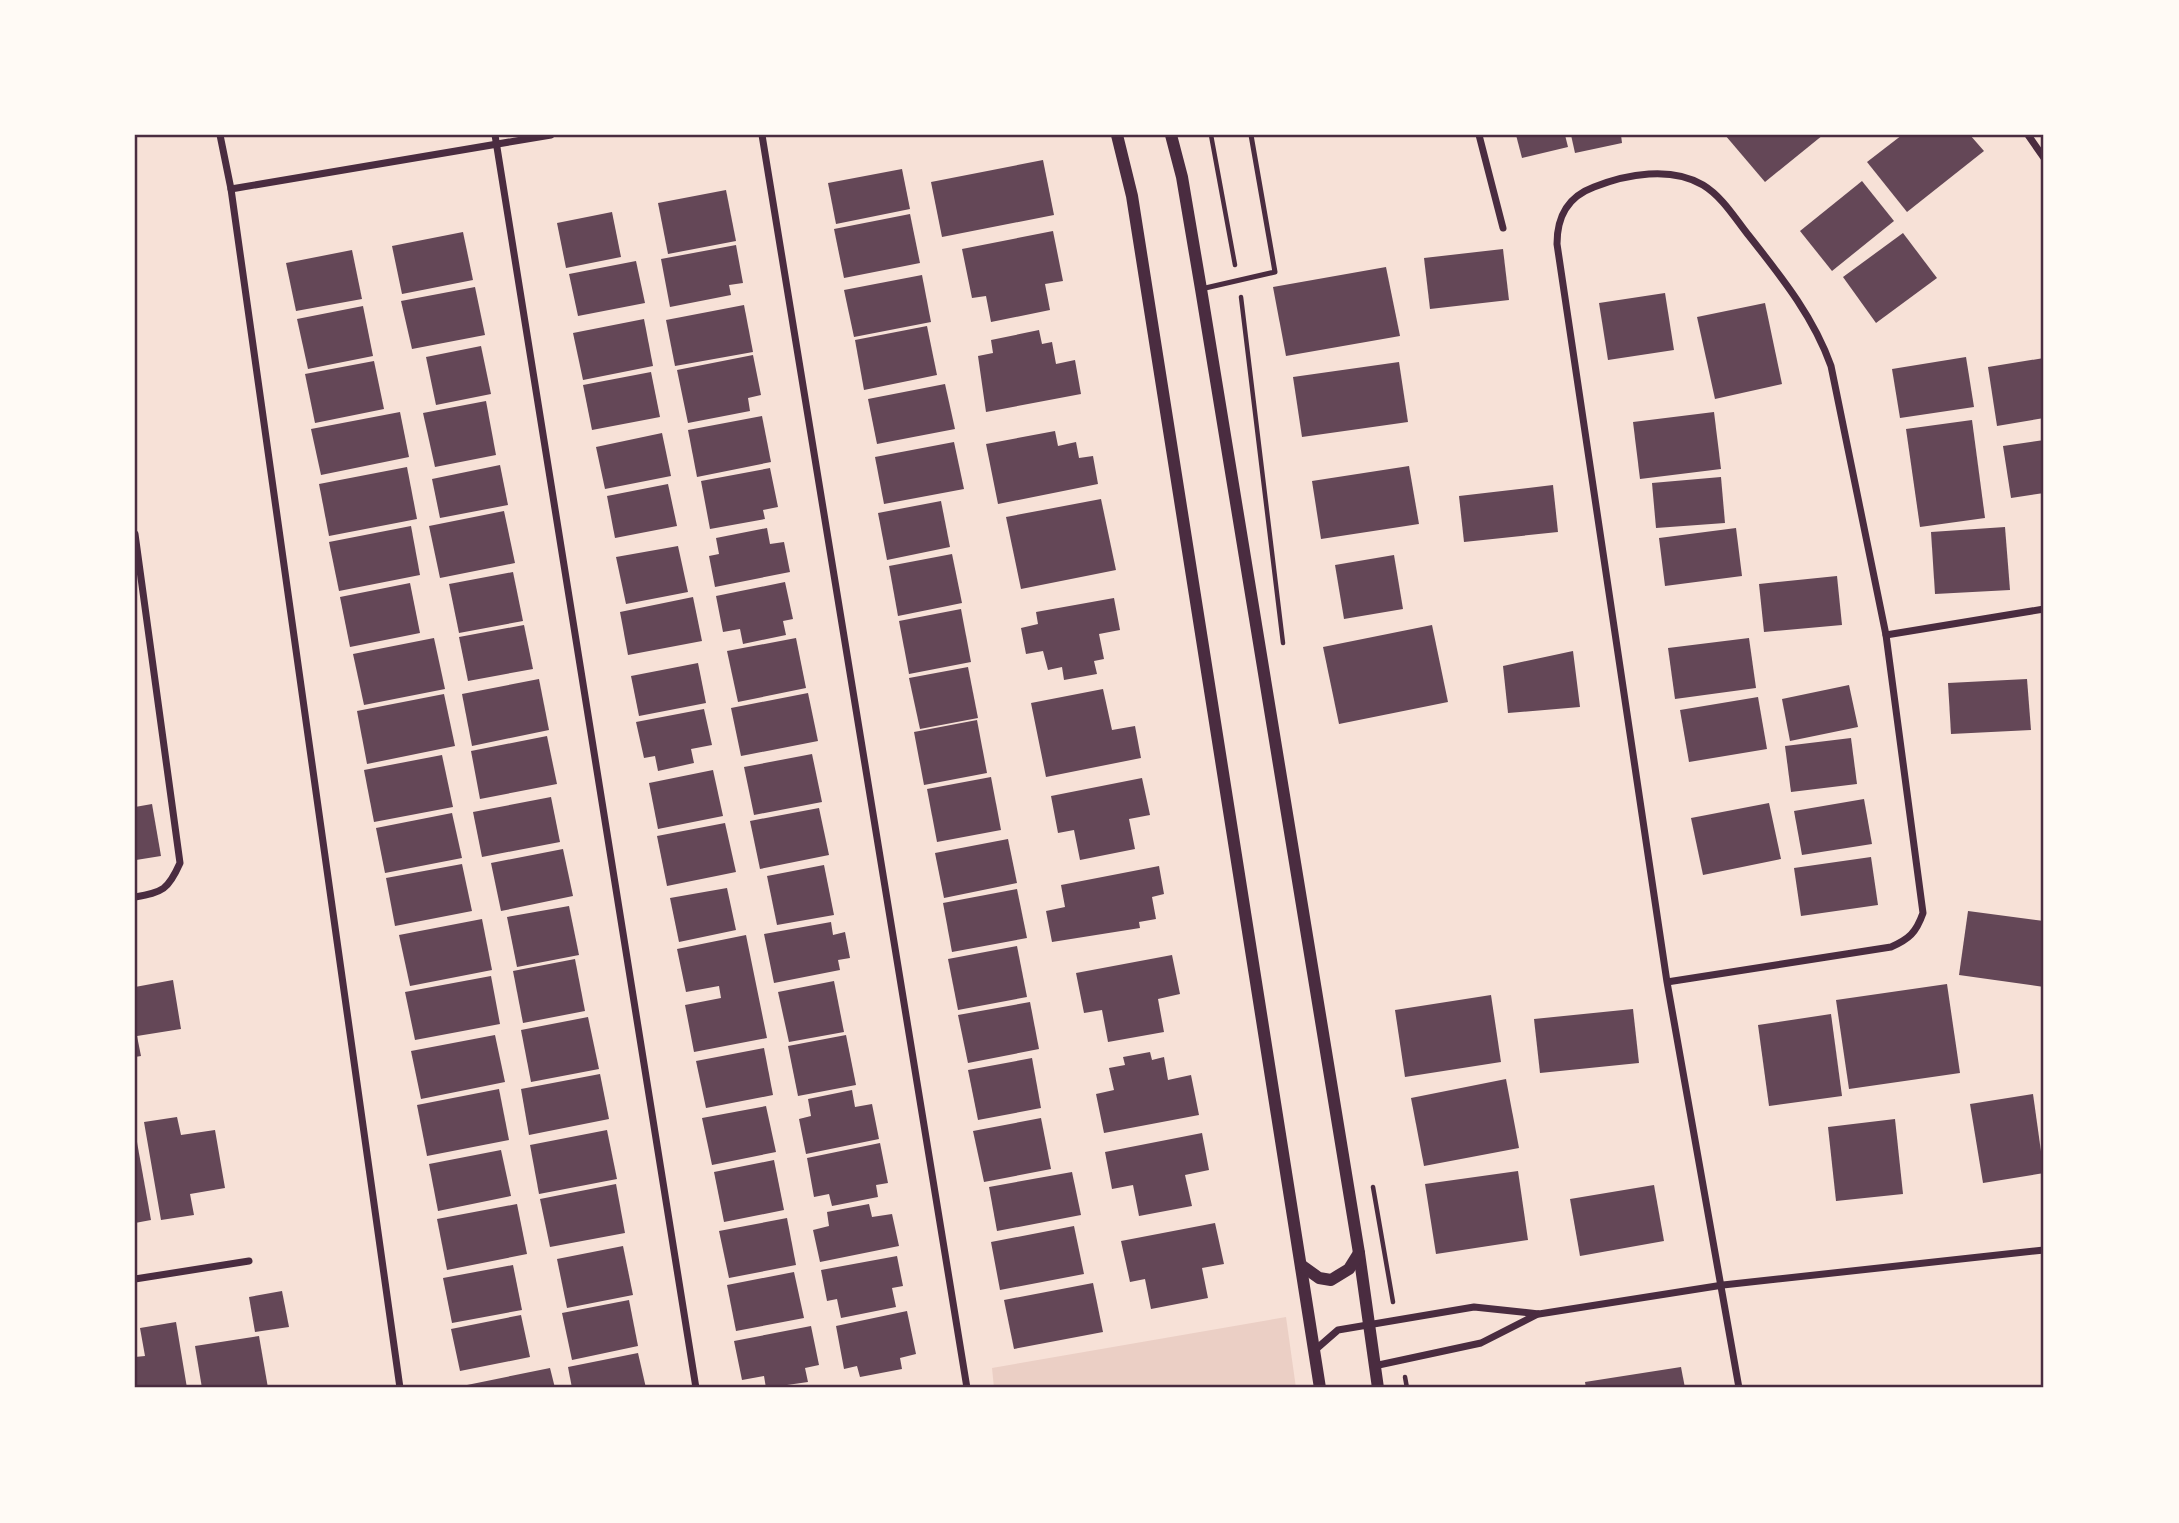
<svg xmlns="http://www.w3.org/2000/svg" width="2179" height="1523" viewBox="0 0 2179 1523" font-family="Signika,sans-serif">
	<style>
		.green { fill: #ebcfc5 }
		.building { fill: #644757 }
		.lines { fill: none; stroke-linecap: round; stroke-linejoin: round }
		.path { stroke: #4a2c40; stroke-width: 4.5 }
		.service { stroke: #4a2c40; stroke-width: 5 }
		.minor { stroke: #4a2c40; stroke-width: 7 }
		.tertiary { stroke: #4a2c40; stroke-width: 12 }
		.neatline { fill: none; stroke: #4a2c40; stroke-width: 2.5 }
	</style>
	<rect width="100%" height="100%" fill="#f7e1d7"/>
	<polygon class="green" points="1286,1317 1296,1388 994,1388 992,1368"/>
	<g class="building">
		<polygon points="1516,135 1565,135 1568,147 1522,158"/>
		<polygon points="1571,135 1621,135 1622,143 1575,153"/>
		<polygon points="1725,135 1823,135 1765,182"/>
		<polygon points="1902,135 1970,135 1984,151 1907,212 1867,162"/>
		<polygon points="1043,160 1054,215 942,237 931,182"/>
		<polygon points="902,169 910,209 836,224 828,183"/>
		<polygon points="1862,181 1894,221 1832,271 1800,231"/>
		<polygon points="726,190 736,241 668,254 658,203"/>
		<polygon points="612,212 621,257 566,268 557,223"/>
		<polygon points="910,214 920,263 844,278 834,229"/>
		<polygon points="1053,231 1063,281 1045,284 1050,310 991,322 986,296 972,298 962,249"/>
		<polygon points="463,232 473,280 402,294 392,246"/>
		<polygon points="1903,233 1937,278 1876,323 1843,277"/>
		<polygon points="736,245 743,283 729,285 731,295 670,307 661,259"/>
		<polygon points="1503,249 1509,300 1430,309 1424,258"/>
		<polygon points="352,250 362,299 296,311 286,263"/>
		<polygon points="636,261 645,303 578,316 569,274"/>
		<polygon points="1386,267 1400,336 1286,356 1273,287"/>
		<polygon points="922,275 931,322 854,337 844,290"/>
		<polygon points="475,287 485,335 412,349 401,301"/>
		<polygon points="1665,293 1674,350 1608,360 1599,303"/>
		<polygon points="1765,303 1782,384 1715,399 1697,317"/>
		<polygon points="744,305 753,352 675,366 666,320"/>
		<polygon points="363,306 373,356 308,369 297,319"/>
		<polygon points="644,319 653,366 583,380 573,333"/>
		<polygon points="927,326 937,375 864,390 855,340"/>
		<polygon points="1039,330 1042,344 1052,342 1056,364 1075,360 1081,394 986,412 978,356 993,353 991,340"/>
		<polygon points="481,346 491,394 436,405 426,357"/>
		<polygon points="753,355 761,395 748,398 750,411 688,423 677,370"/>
		<polygon points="1966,357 1974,407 1900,418 1892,369"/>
		<polygon points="2044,358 2044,418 1997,426 1988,367"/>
		<polygon points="374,361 384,409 315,423 305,374"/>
		<polygon points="1399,362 1408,422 1302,437 1293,377"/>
		<polygon points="651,372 660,417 592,430 583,385"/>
		<polygon points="945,384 955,429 877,444 868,399"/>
		<polygon points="486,401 496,455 435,467 423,413"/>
		<polygon points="400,412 409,457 321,475 311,429"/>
		<polygon points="1714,412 1721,469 1640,479 1633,422"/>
		<polygon points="762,416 771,462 697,477 688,430"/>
		<polygon points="1972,420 1985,518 1920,527 1906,429"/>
		<polygon points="1055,431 1058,446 1076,442 1079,458 1093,456 1098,484 998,504 986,444"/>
		<polygon points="662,433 671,476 605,489 596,447"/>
		<polygon points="2044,440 2044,493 2011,498 2003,446"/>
		<polygon points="954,442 964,489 884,504 875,457"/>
		<polygon points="500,465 508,505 440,518 432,479"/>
		<polygon points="1409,466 1419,524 1321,539 1312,481"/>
		<polygon points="407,467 417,519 329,536 319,484"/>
		<polygon points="770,468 778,507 763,510 765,519 710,529 701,481"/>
		<polygon points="1721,477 1725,523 1656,528 1652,483"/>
		<polygon points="668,484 677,526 615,538 607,496"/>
		<polygon points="1553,485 1558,532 1464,542 1459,496"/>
		<polygon points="1101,499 1116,570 1021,589 1006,517"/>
		<polygon points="941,501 950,547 887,560 878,513"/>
		<polygon points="504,511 515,563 440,578 429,526"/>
		<polygon points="411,526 420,575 339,591 329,542"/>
		<polygon points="2005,527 2010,590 1935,594 1931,532"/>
		<polygon points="767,528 770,544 784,542 790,572 715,587 709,556 719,554 716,538"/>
		<polygon points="1736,528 1742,576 1665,586 1659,538"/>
		<polygon points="678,546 688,592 626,604 616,557"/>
		<polygon points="952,554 962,603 898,616 889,566"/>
		<polygon points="1394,555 1403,609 1344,619 1335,565"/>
		<polygon points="513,572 523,621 459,633 449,584"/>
		<polygon points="1837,576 1842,625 1764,632 1759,584"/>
		<polygon points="785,582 793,619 783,621 786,635 743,644 740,629 723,632 716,596"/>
		<polygon points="410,583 420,633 350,647 340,597"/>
		<polygon points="693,597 702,641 628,655 620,612"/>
		<polygon points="1114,598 1120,630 1099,634 1104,659 1094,661 1097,674 1064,680 1062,667 1048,670 1043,651 1026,654 1021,628 1038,624 1036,612"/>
		<polygon points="961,609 971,662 909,674 899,621"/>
		<polygon points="524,625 533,669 468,681 459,637"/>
		<polygon points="1432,625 1448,702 1339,724 1323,647"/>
		<polygon points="434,638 445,689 364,705 353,654"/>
		<polygon points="796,638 806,688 738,702 727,651"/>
		<polygon points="1749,638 1756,688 1675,699 1668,648"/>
		<polygon points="1573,651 1580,707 1508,713 1503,666"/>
		<polygon points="698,663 706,703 639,716 631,676"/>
		<polygon points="968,667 978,718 920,729 909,678"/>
		<polygon points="539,679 549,730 472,746 462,694"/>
		<polygon points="2027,679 2031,730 1951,734 1948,683"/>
		<polygon points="1849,685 1858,727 1790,741 1782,699"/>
		<polygon points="1103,689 1112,730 1135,726 1141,758 1046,777 1031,703"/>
		<polygon points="808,693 818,741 741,756 731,708"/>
		<polygon points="444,694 455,746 367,764 357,711"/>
		<polygon points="1758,697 1767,749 1689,762 1680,710"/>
		<polygon points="704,709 712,745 691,749 694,763 658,771 655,756 644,758 636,722"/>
		<polygon points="977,720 987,773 924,785 914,732"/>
		<polygon points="547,736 557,784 480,799 471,751"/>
		<polygon points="1851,738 1857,784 1791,792 1785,746"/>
		<polygon points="812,754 822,802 754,815 744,767"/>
		<polygon points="442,755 453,807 374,822 364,770"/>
		<polygon points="713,770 723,816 658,829 649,783"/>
		<polygon points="991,777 1001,830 937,842 927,789"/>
		<polygon points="1142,778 1150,815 1129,819 1135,849 1080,860 1074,830 1058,833 1051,796"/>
		<polygon points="551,797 560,842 482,857 473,812"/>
		<polygon points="1864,799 1872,844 1802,855 1794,811"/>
		<polygon points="1769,803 1781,859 1703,875 1691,818"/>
		<polygon points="152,804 161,856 136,860 135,807"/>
		<polygon points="819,808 829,855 760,869 750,821"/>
		<polygon points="452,813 462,858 385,873 376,828"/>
		<polygon points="725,823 736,872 667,886 657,836"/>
		<polygon points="1008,839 1017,883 944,898 935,853"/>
		<polygon points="563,849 573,896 501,911 491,863"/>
		<polygon points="1871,857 1878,905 1801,916 1794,868"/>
		<polygon points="462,864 472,911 395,926 386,878"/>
		<polygon points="824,865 834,915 777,925 767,876"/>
		<polygon points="1159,866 1164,894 1152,897 1156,919 1139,922 1140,928 1052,942 1046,911 1065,907 1061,885"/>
		<polygon points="727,888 736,930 679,942 670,898"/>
		<polygon points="1017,889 1027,938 952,952 943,903"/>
		<polygon points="569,906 579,955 517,967 507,917"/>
		<polygon points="1968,911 2044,921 2044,987 1959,975"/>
		<polygon points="482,919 492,970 410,986 399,935"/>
		<polygon points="831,922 833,935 845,932 850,958 838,960 840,970 774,983 764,934"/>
		<polygon points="746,935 767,1038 694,1052 685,1005 721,998 719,986 686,992 677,949"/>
		<polygon points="1017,946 1027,997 958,1010 948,959"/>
		<polygon points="1172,955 1180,994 1158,999 1164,1032 1108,1042 1102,1010 1084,1013 1076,973"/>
		<polygon points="575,959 585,1011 523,1023 513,971"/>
		<polygon points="491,976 500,1024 415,1040 405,992"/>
		<polygon points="173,980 181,1029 137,1036 141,1056 135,1057 135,987"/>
		<polygon points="834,981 844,1032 789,1042 778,992"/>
		<polygon points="1947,984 1960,1073 1849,1089 1836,1000"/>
		<polygon points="1491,995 1501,1062 1405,1077 1395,1010"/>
		<polygon points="1030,1002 1039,1049 968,1063 958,1015"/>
		<polygon points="1633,1009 1639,1063 1540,1073 1534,1019"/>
		<polygon points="1831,1014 1842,1096 1769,1106 1758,1025"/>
		<polygon points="588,1017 599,1069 531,1082 521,1030"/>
		<polygon points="495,1035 505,1082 421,1099 411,1051"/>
		<polygon points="846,1035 856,1085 798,1096 788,1046"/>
		<polygon points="764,1048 773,1095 706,1108 696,1061"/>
		<polygon points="1150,1052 1152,1060 1164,1057 1168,1080 1191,1075 1199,1115 1104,1133 1096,1094 1114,1090 1109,1068 1125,1065 1123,1057"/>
		<polygon points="1032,1058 1041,1108 978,1120 968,1070"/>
		<polygon points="600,1074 609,1119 529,1135 521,1089"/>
		<polygon points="1506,1079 1519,1148 1424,1166 1411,1098"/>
		<polygon points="499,1089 509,1140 427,1156 417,1105"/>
		<polygon points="852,1090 855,1107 872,1104 879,1139 806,1154 799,1119 811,1116 808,1099"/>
		<polygon points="2033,1094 2044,1173 1983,1183 1970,1104"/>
		<polygon points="766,1106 776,1152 712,1165 702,1118"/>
		<polygon points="177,1117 181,1135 215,1130 225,1188 190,1194 194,1215 161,1220 144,1122"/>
		<polygon points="1041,1118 1051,1169 984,1182 973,1131"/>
		<polygon points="1895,1119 1903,1194 1836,1201 1828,1127"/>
		<polygon points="607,1130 617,1179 539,1194 530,1145"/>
		<polygon points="135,1131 151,1220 135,1223"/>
		<polygon points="1202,1133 1209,1170 1185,1175 1192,1206 1139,1216 1133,1185 1112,1189 1105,1152"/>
		<polygon points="880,1143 888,1183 876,1185 878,1197 832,1206 829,1194 814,1197 807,1158"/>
		<polygon points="501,1150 511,1196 438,1211 429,1164"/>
		<polygon points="774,1160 784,1210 724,1222 714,1172"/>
		<polygon points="1518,1171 1528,1240 1436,1254 1425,1184"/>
		<polygon points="1072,1172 1081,1215 997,1231 989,1187"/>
		<polygon points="616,1184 625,1233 550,1247 540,1199"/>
		<polygon points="1654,1185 1664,1241 1580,1256 1570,1199"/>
		<polygon points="517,1204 527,1254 447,1270 437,1219"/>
		<polygon points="869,1204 872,1217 892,1214 899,1246 820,1262 813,1230 829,1226 827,1212"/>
		<polygon points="787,1218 796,1265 729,1278 719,1231"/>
		<polygon points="1215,1223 1224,1264 1202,1268 1208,1298 1151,1309 1145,1279 1130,1282 1121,1241"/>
		<polygon points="1074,1226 1084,1274 1000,1290 991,1242"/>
		<polygon points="623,1246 633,1295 567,1308 557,1259"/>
		<polygon points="897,1256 903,1286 892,1288 896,1307 841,1318 837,1299 827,1301 821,1270"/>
		<polygon points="513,1265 522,1310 452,1323 443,1278"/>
		<polygon points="794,1272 804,1318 736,1331 727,1285"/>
		<polygon points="1093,1283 1103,1332 1014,1349 1004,1300"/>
		<polygon points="282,1291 289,1327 255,1332 249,1297"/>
		<polygon points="629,1300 638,1346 572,1360 562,1313"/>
		<polygon points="907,1311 916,1354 900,1358 902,1369 860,1377 857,1366 844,1369 836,1326"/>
		<polygon points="521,1315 530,1357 460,1371 451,1329"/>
		<polygon points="176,1322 187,1388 135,1388 135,1357 145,1356 140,1328"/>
		<polygon points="811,1326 819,1365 805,1368 808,1382 766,1388 764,1376 742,1380 734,1341"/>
		<polygon points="259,1336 268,1388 202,1388 195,1346"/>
		<polygon points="638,1353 646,1388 572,1388 568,1367"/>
		<polygon points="1681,1367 1685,1388 1586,1388 1585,1382"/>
		<polygon points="550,1368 555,1388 467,1388 467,1385"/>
	</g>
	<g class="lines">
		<g class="path">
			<polyline points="1211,135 1235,265"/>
			<polyline points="1241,297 1283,643"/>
			<polyline points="1373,1187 1393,1302"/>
			<polyline points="1405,1377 1407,1388"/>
		</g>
		<polyline class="service" points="1201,289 1275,272 1251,135"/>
		<g class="minor">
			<polyline points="220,135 231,189"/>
			<polyline points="495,135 696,1388"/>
			<polyline points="762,135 967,1388"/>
			<polyline points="1479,135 1503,228"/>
			<polyline points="2028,135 2044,158"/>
			<path d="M135 534 180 863C168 890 163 892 135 897"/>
			<polyline points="1886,635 2044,609"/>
			<path d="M1667 982 1891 947C1909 939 1916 933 1923 913L1886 635 1831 366C1813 315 1779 274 1746 232 1733 215 1721 196 1703 185 1671 166 1627 174 1594 187 1567 197 1557 217 1557 244L1667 982 1739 1388"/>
			<polyline points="135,1279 249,1261"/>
			<polyline points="1315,1350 1338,1330 1474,1307 1539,1314 1723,1285 2044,1250"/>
			<polyline points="1374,1366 1481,1343 1538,1314"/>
			<polyline points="400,1388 231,189 551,135"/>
		</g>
		<g class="tertiary">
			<polyline points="1117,135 1132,196 1320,1388"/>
			<polyline points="1171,135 1182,177 1201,289 1359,1253 1378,1388"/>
			<polyline points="1301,1265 1319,1278 1331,1280 1349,1269 1359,1253"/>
		</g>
	</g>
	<rect width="2179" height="1523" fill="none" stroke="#fffaf5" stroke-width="273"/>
	<rect x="136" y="136" width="1906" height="1250" class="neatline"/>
</svg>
